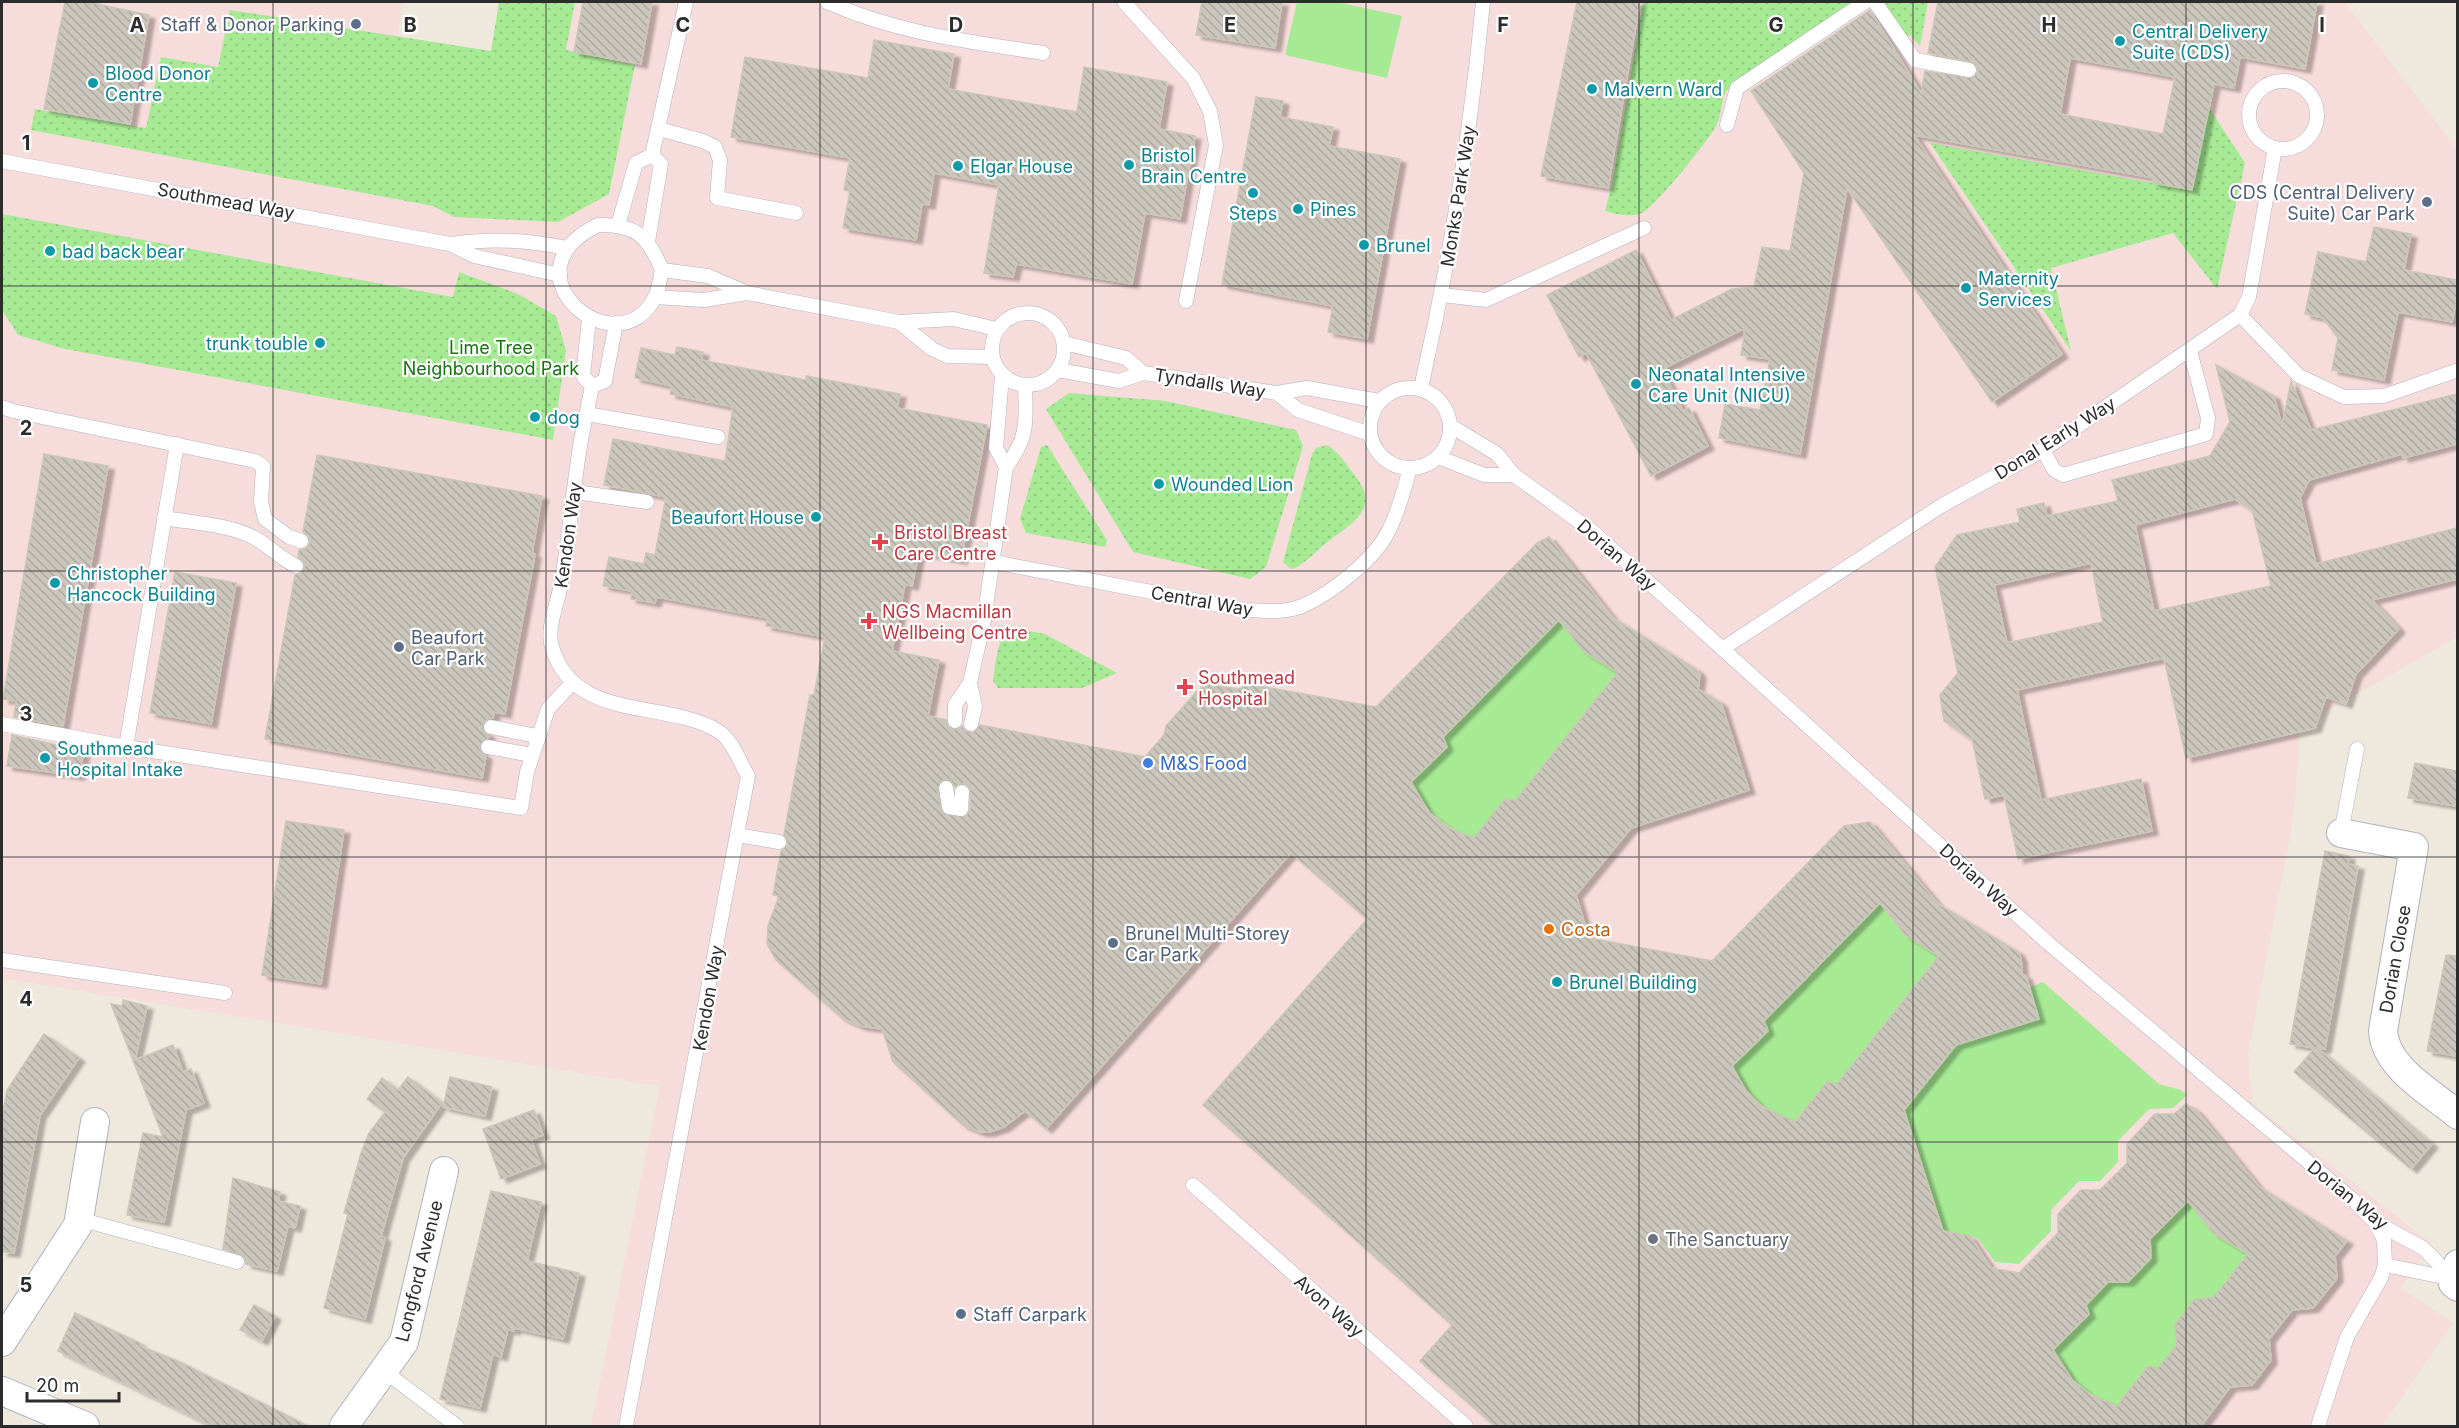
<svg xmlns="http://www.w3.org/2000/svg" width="2459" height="1428" viewBox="0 0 2459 1428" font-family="Inter,sans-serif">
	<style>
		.medical { fill: #f6dcda }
		.grass { fill: url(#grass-dots) }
		.garden { fill: #a7ea94 }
		.building { fill: url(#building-back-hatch); stroke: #cbc6b6; stroke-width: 1.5; fill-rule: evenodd; filter: url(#shadow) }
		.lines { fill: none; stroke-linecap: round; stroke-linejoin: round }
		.lane-casing { stroke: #b1b2c1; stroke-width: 15 }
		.street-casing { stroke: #b1b2c1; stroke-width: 30 }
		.lane { stroke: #fff; stroke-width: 14 }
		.street { stroke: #fff; stroke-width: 28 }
		.grid { fill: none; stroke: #2c2c2c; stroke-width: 1.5; stroke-opacity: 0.55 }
		.service-dot { fill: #5c6f8a; stroke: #fff; stroke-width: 2 }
		.culture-dot { fill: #0f9aa8; stroke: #fff; stroke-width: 2 }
		.health-dot { fill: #e0444e; stroke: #fff; stroke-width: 2 }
		.shop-dot { fill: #3f7fe0; stroke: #fff; stroke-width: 2 }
		.food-dot { fill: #e8710a; stroke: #fff; stroke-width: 2 }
		.worship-dot { fill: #6b7280; stroke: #fff; stroke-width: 2 }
		.labels { text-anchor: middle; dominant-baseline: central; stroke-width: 4.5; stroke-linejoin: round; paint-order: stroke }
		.service-label { font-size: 18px; fill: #4e5e75; stroke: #fff; text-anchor: start }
		.culture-label { font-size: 18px; fill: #0d838f; stroke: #fff; text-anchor: start }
		.street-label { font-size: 18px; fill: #2c2c2c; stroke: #fff }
		.park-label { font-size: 18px; fill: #1b7113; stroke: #fff }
		.health-label { font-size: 18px; fill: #be3a42; stroke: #fff; text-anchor: start }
		.shop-label { font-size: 18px; fill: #366cbe; stroke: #fff; text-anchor: start }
		.food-label { font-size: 18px; fill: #c56008; stroke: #fff; text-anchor: start }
		.worship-label { font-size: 18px; fill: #5b616d; stroke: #fff; text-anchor: start }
		.grid-label { font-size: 20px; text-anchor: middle; font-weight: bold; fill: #2c2c2c; stroke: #fff; stroke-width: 4.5; stroke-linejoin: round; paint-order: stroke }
	</style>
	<defs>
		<pattern id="grass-dots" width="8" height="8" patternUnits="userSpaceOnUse" patternTransform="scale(1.5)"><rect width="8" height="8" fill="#a7ea94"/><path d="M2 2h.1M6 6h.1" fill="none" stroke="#90c980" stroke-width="1.8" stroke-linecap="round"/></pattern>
		<pattern id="building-back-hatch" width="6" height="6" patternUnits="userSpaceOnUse" patternTransform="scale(1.5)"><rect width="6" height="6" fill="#cac6bc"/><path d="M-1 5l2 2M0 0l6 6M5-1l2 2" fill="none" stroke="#aeaaa2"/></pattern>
		<filter id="shadow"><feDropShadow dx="6" dy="4" stdDeviation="1.5" flood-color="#0004"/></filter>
	</defs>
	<rect width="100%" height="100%" fill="#efe9dd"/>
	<polygon class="medical" points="2,2 403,2 397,38 491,51 500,2 2345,2 2457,150 2457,637 2299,727 2298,769 2292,826 2248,1054 2252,1103 2432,1244 2400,1288 2453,1323 2382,1426 591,1426 660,1086 2,978"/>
	<g class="grass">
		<polygon points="499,2 575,2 566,50 635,65 609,194 558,222 454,217 433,206 31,130 35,109 146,128 161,57 218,67 230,10 491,51"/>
		<path d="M1643 2H1852L1725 92C1722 102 1721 114 1717 124 1710 139 1655 207 1642 213 1630 218 1616 214 1605 211L1612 184Z"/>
		<polygon points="1877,2 1928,2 1920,46 1910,35 1902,38"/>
		<polygon points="2209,108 2245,163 2217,289 2173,233 2051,268 2071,351 1930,143 2191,190"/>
		<polygon points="2,214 453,297 459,272 518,294 556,316 566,351 553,440 65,349 18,335 2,310"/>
		<polygon points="1069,393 1166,401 1296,430 1303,446 1266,567 1250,579 1133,552 1046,409"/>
		<polygon points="1047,445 1107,540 1105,547 1026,533 1020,519 1041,447"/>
		<path d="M1327 445C1339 452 1345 463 1353 473 1383 509 1353 522 1325 544 1315 552 1302 567 1291 569L1283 562 1312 454 1316 448Z"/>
		<path d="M1012 628 1045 634 1117 673 1082 688H998L993 681C996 665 996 636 1012 628Z"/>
	</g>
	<g class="garden">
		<polygon points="1297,2 1337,2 1402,16 1387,78 1285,55"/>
		<path d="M1559 620 1584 652 1618 672 1516 800 1505 799 1474 838C1440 824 1429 815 1411 782L1447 747 1443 737Z"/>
		<path d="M1880 903 1905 935 1939 956 1837 1084 1827 1082 1795 1122C1761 1108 1750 1099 1732 1066L1768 1031 1764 1021Z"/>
		<polygon points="2043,982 2159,1084 2181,1090 2187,1095 2173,1108 2149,1109 2118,1141 2118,1162 2100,1181 2079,1181 2051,1210 2051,1231 2019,1264 1995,1262 1978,1238 1940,1231 1904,1110 1956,1045 2039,1019 2030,987"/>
		<path d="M2188 1201 2248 1254 2214 1297 2194 1300 2175 1325 2177 1345 2158 1368 2148 1366 2117 1406C2082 1391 2072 1383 2053 1350L2089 1315 2086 1305 2108 1282H2128L2150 1258V1239Z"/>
	</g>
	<g class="building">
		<polygon points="65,2 88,2 149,15 130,124 44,109"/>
		<polygon points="583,2 652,2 641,64 574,52"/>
		<polygon points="1202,2 1282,2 1275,48 1196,35"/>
		<polygon points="1577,2 1640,2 1608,188 1541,176"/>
		<path d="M1938 2H2317L2305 69 2240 57 2234 88 2214 84 2192 190 2153 183 2154 178 1914 135 2062 354 1992 402 1847 188 1800 454 1719 438 1725 404 1760 410 1770 359 1741 355 1745 328 1662 369 1683 411 1689 408 1708 446 1651 476 1586 353 1579 357 1547 295 1636 250 1671 320 1732 289 1754 287 1762 247 1790 251 1804 173 1751 91 1870 10 1921 93 1925 71 1973 78 1978 71 1974 63 1928 53ZM2070 58 2175 77 2163 134 2060 114Z"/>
		<polygon points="874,40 954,54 948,89 1077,112 1084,67 1167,82 1159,129 1195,136 1180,219 1145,213 1132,284 1016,264 1013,277 984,273 999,185 934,173 929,205 922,204 916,240 843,228 850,191 844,190 850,158 731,137 745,57 868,78"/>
		<polygon points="1256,97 1283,101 1280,117 1333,127 1329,146 1400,159 1367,339 1328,332 1333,306 1222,284"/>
		<polygon points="2374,227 2411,234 2404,270 2457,280 2457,297 2452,322 2398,312 2384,380 2332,370 2338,338 2323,318 2305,314 2318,252 2366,262"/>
		<path d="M677 347 703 352 701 360 806 380V376L900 394 897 408 987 425 961 560 919 552 912 586 905 584 892 651 939 660 928 716 946 720 948 726 954 730 962 726 965 731 973 733 980 725 1145 757 1164 735 1166 726 1198 690 1207 684 1239 689 1248 684 1376 707 1537 543 1549 537 1613 618 1697 670 1700 675 1698 689 1721 703 1749 790 1631 828 1576 895 1589 938 1712 961 1844 826 1870 822 1938 904 2018 952 2021 958 2022 974 2026 976 2039 1019 1956 1045 1904 1110 1943 1231 1970 1236 1991 1268 2019 1273 2058 1233V1214L2081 1190H2100L2127 1163V1144L2155 1114H2174L2186 1104 2196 1110 2259 1187 2347 1241 2335 1256 2337 1278 2313 1308 2292 1310 2269 1339 2271 1360 2252 1385 2230 1387 2201 1426H1495L1420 1361 1452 1325 1203 1105 1367 919 1291 853 1046 1129 1025 1111 1004 1127 990 1132H980L963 1125 893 1062 882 1029 860 1026 842 1018 776 960 767 944 768 926 779 896 773 895 781 851 788 844 784 835 810 695H814L825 637 766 626 768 618 657 597 655 603 631 599 632 591 603 586 609 557 644 564 646 553 655 555 666 497 604 485 613 439 725 461 733 407 670 394 672 386 635 378 641 348 675 355ZM1559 620 1584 652 1618 672 1516 800 1505 799 1474 838 1449 828 1429 813 1411 782 1447 747 1443 737ZM944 779 950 780 955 787 963 783 970 787V810L965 817 942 813 937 789ZM1880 903 1905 935 1939 956 1837 1084 1827 1082 1795 1122 1762 1107 1746 1091 1732 1066 1768 1031 1764 1021ZM2188 1201 2213 1233 2248 1254 2214 1297 2194 1300 2175 1325 2177 1345 2158 1368 2148 1366 2117 1406 2091 1395 2072 1380 2053 1350 2089 1314 2086 1305 2108 1282H2128L2151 1258 2150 1239Z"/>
		<path d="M2216 365 2274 396 2282 427 2291 381 2311 430 2457 394V444L2403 458 2402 454 2309 480 2300 498 2316 564 2457 528V579L2372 600 2399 629 2356 674 2346 704 2326 697 2315 728 2186 758 2164 658 2017 690 2041 800 2141 779 2152 831 2018 859 2004 795 1985 799 1972 739 1944 721 1940 695 1958 673 1935 567 1957 535 2020 522 2017 509 2044 503 2047 516 2118 501 2112 480 2210 456 2230 422ZM2235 499 2252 510 2271 586 2154 611 2135 525ZM2091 563 2103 622 2007 643 1994 585Z"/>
		<polygon points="44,454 108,466 63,726 14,717 16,701 3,699"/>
		<polygon points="317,455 542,496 532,553 535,554 505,714 494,712 493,718 488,719 482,725 483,730 490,736 479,746 482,753 486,756 482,778 265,739 295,575 301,573 305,566 298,557 299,550 306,548 310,543 308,536 303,532"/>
		<polygon points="175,572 236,583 211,724 150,713"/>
		<polygon points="12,735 84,751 79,776 7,766"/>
		<polygon points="2415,763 2457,771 2457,806 2408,798"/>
		<polygon points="286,821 344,830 321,984 262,975"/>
		<polygon points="2325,851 2349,856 2348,864 2358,866 2325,1049 2317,1048 2432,1144 2411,1169 2294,1072 2315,1048 2290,1044"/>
		<polygon points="2446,955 2457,956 2457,1056 2427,1051"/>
		<polygon points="123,1000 147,1006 135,1060 173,1045 183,1072 191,1069 204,1103 186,1110 164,1222 127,1215 143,1133 163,1137 111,1004 122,1006"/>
		<polygon points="44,1034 79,1058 40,1115 14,1253 2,1252 2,1118 7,1090"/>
		<polygon points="408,1077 442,1103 403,1158 381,1236 385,1238 365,1319 324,1308 348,1214 344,1213 361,1153 369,1133 385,1112 367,1099 382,1078 398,1090"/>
		<polygon points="450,1077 492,1087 485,1116 443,1107"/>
		<polygon points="534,1110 543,1135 531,1139 540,1164 501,1179 483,1129"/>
		<polygon points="233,1178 280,1192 278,1201 300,1206 295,1228 288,1226 277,1271 246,1264 243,1255 223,1249"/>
		<polygon points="491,1191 541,1202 527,1261 579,1273 563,1339 515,1328 514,1331 508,1329 501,1357 493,1354 480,1408 440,1399"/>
		<polygon points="254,1305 275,1316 262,1341 240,1330"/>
		<polygon points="75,1313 140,1343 140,1346 178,1361 308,1426 212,1426 58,1351"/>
	</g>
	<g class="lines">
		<g class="lane-casing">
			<g id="lane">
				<path d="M827 2C901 34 965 41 1043 53"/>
				<polyline points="1124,2 1193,78 1210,111 1216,145 1186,301"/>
				<polyline points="1875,2 1915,60 1969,70"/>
				<circle cx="2283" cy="115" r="34"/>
				<polyline points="1727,125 1737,88 1865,2"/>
				<polyline points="659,129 703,141 715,147 720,160 717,198 796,213"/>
				<polyline points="652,155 686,2"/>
				<polyline points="2,161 450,244 474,256 560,275"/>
				<path d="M598 225C636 224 648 236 662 270 660 278 659 289 655 297 618 371 499 273 598 225Z"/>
				<polyline points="618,225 636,163 652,155"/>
				<polyline points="648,241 661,164 652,155"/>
				<path d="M450 244C494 238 525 240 567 248"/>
				<polyline points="662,270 708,276 747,293 899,322 954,319 996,329"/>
				<polyline points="1442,295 1486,300 1644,228"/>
				<polyline points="655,297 704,300 747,293"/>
				<circle cx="1028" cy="349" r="36"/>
				<polyline points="2240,315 2299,376 2344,397 2384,396 2458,370"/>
				<polyline points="589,319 583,376 592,386"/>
				<polyline points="899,322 932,349 947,356 991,357"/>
				<polyline points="1064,343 1126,358 1143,373"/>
				<polyline points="1058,370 1119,381 1143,373 1277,393 1307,388 1379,401"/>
				<polyline points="1002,376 996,448 1006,467"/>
				<path d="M592 386C588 408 582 430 579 453 572 497 569 541 561 584 558 603 546 628 552 647 574 723 665 699 718 731 732 739 740 763 748 776L626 1426"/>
				<polyline points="592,386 605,381 616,323"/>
				<circle cx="1410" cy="428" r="40"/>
				<path d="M1421 388C1450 260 1471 132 1483 2"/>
				<polyline points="1277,393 1298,410 1370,434"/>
				<polyline points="2,407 13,411 255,461 263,466 261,502 265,519 289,537 301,541"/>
				<polyline points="587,414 718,437"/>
				<polyline points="1451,426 1497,454 1514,475 1592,531 2048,943 2352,1199 2375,1222 2423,1248 2437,1262 2452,1282"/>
				<polyline points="177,444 126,747 521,808 527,772 548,709 573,682"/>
				<polyline points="2043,450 2054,470 2063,475 2206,434 2208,418 2190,351"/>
				<polyline points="1438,457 1484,475 1514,475"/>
				<polyline points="575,492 647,502"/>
				<path d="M164 518C193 523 226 524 253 537 268 545 280 558 296 566"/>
				<path d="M993 562 1247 610C1265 611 1285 613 1302 606 1331 594 1376 558 1389 530 1399 511 1404 489 1410 468"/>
				<polyline points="1722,649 1941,506 2043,450 2240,315 2249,297 2275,148"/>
				<path d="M970 683 984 620 1006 467C1029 436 1026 422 1025 386"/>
				<polyline points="955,721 955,705 970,683 975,707 971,724"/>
				<polyline points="2,724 126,747"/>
				<polyline points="491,727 537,736"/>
				<polyline points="488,747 532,755"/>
				<polyline points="946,788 949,807 961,809 962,792"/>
				<polyline points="2341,833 2357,749"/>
				<polyline points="737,835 779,842"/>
				<polyline points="2,960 225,993"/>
				<polyline points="1193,1185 1466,1426"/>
				<polyline points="79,1219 237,1262"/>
				<polyline points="2385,1265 2448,1278"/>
				<polyline points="384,1371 457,1426"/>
				<polyline points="2318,1426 2347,1337 2381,1278 2385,1265 2384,1240 2375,1222"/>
			</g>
		</g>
		<g class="street-casing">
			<g id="street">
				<path d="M2341 833 2414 847 2383 1031C2385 1068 2432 1093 2458 1115"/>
				<polyline points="2458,1264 2453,1283 2458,1287"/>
				<polyline points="2,1342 78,1225 95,1122"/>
				<polyline points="2,1391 85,1426"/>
				<polyline points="344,1426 404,1342 444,1171"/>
			</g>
		</g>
		<use href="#lane" class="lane"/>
		<use href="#street" class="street"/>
	</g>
	<path class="grid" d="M273 2V1426M546 2V1426M820 2V1426M1093 2V1426M1366 2V1426M1639 2V1426M1913 2V1426M2186 2V1426M2 286H2458M2 571H2458M2 857H2458M2 1142H2458"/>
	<g class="service-dot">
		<circle cx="356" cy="24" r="6"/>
		<circle cx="2427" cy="202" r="6"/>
		<circle cx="399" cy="647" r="6"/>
		<circle cx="1113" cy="943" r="6"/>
		<circle cx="961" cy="1314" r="6"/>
	</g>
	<g class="culture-dot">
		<circle cx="2120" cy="41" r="6"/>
		<circle cx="93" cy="83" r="6"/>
		<circle cx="1592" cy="89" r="6"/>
		<circle cx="1129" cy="165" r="6"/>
		<circle cx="958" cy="166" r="6"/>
		<circle cx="1253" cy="193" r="6"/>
		<circle cx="1298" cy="209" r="6"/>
		<circle cx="1364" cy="245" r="6"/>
		<circle cx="50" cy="251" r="6"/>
		<circle cx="1966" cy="288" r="6"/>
		<circle cx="320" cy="343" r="6"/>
		<circle cx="1636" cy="384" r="6"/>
		<circle cx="535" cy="417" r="6"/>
		<circle cx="1159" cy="484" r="6"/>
		<circle cx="816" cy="517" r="6"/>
		<circle cx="55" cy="583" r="6"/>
		<circle cx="45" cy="758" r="6"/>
		<circle cx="1557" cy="982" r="6"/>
	</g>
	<g class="health-dot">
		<path d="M877 533h6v6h6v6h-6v6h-6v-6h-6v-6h6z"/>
		<path d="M866 612h6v6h6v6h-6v6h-6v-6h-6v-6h6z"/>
		<path d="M1182 678h6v6h6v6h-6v6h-6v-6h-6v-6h6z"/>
	</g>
	<circle class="shop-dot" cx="1148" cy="763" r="6"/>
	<circle class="food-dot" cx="1549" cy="929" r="6"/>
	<circle class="worship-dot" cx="1653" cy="1239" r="6"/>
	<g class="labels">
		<g class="service-label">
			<text x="344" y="24" text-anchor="end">Staff &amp; Donor Parking</text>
			<text x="2415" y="192" text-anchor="end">CDS (Central Delivery<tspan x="2415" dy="21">Suite) Car Park</tspan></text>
			<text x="411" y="637">Beaufort<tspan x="411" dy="21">Car Park</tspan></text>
			<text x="1125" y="933">Brunel Multi-Storey<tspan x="1125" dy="21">Car Park</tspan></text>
			<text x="973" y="1314">Staff Carpark</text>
		</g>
		<g class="culture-label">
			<text x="2132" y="31">Central Delivery<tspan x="2132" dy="21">Suite (CDS)</tspan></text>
			<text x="105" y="73">Blood Donor<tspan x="105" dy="21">Centre</tspan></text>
			<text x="1604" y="89">Malvern Ward</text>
			<text x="1141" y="155">Bristol<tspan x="1141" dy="21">Brain Centre</tspan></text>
			<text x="970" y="166">Elgar House</text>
			<text x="1310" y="209">Pines</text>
			<text x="1253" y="213" text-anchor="middle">Steps</text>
			<text x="1376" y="245">Brunel</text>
			<text x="62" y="251">bad back bear</text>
			<text x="1978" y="278">Maternity<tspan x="1978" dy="21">Services</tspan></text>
			<text x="308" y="343" text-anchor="end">trunk touble</text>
			<text x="1648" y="374">Neonatal Intensive<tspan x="1648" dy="21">Care Unit (NICU)</tspan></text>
			<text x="547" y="417">dog</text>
			<text x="1171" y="484">Wounded Lion</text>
			<text x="804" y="517" text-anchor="end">Beaufort House</text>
			<text x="67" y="573">Christopher<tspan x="67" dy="21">Hancock Building</tspan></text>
			<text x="57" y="748">Southmead<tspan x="57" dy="21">Hospital Intake</tspan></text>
			<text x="1569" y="982">Brunel Building</text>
		</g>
		<g class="street-label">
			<text transform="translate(1458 196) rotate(-81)">Monks Park Way</text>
			<text transform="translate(226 201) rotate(10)">Southmead Way</text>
			<text transform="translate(1210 383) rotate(9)">Tyndalls Way</text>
			<text transform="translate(2055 438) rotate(-32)">Donal Early Way</text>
			<text transform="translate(568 535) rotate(-82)">Kendon Way</text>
			<text transform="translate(1617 555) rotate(41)">Dorian Way</text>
			<text transform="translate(1202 601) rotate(10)">Central Way</text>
			<text transform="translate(1979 880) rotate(42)">Dorian Way</text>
			<text transform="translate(2395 959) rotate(-80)">Dorian Close</text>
			<text transform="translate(708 998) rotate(-80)">Kendon Way</text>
			<text transform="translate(2348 1195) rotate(39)">Dorian Way</text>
			<text transform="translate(419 1271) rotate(-76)">Longford Avenue</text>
			<text transform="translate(1329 1306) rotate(41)">Avon Way</text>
		</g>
		<g class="park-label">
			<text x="491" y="347">Lime Tree<tspan x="491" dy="21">Neighbourhood Park</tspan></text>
		</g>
		<g class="health-label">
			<text x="894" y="532">Bristol Breast<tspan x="894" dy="21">Care Centre</tspan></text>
			<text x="882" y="611">NGS Macmillan<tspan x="882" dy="21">Wellbeing Centre</tspan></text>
			<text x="1198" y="677">Southmead<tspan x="1198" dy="21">Hospital</tspan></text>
		</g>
		<g class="shop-label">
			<text x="1160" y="763">M&amp;S Food</text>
		</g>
		<g class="food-label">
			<text x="1561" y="929">Costa</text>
		</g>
		<g class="worship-label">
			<text x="1665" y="1239">The Sanctuary</text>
		</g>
	</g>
	<g class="grid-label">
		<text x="137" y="32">A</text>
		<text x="410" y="32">B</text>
		<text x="683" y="32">C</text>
		<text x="956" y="32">D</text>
		<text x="1230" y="32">E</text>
		<text x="1503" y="32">F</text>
		<text x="1776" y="32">G</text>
		<text x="2049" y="32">H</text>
		<text x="2322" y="32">I</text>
		<text x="26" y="150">1</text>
		<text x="26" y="435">2</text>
		<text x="26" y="721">3</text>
		<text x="26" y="1006">4</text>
		<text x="26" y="1292">5</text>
	</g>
	<rect width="2459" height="1428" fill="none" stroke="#2c2c2c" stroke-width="6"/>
	<path d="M27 1392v9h92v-9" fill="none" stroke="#2c2c2c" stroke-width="3"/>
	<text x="36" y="1392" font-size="18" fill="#2c2c2c" stroke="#ffffff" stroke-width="4.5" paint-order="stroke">20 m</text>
</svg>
